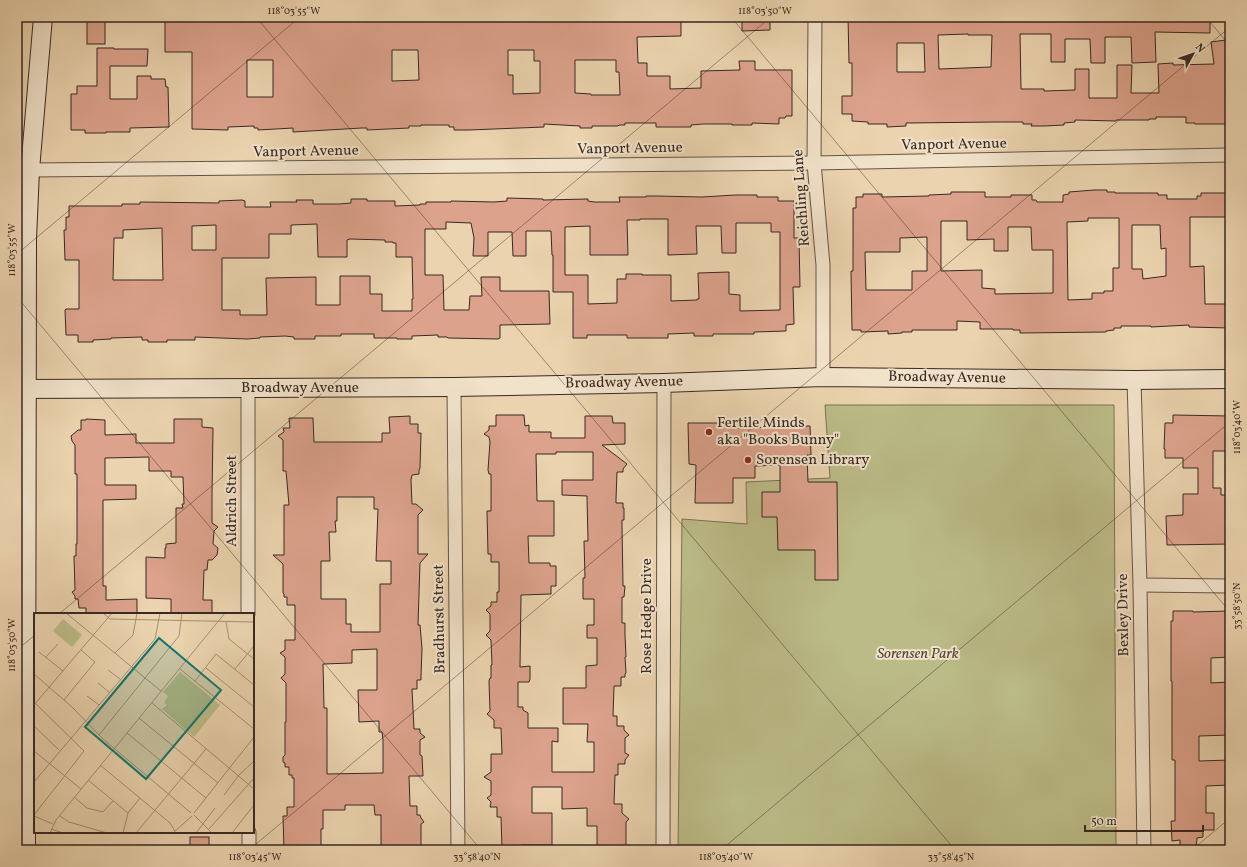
<svg xmlns="http://www.w3.org/2000/svg" width="1247" height="867" viewBox="0 0 1247 867" font-family="Vollkorn,serif">
	<style>
		.green { fill: #bbbb87; stroke: #7a7255 }
		.building { fill: #dca28c; stroke: #392923; fill-rule: evenodd }
		.lines { fill: none; stroke-linecap: round; stroke-linejoin: round }
		.street-casing { stroke: #655446; stroke-width: 15 }
		.secondary-casing { stroke: #392923; stroke-width: 20 }
		.street { stroke: #f1e2ca; stroke-width: 13 }
		.secondary { stroke: #f1e2ca; stroke-width: 18 }
		.ticks { fill: none; stroke: #392923; stroke-width: 1; stroke-opacity: 0.45 }
		.poi-dot { fill: #8f2418; stroke: #f1e2ca; stroke-width: 1.5 }
		.labels { text-anchor: middle; dominant-baseline: central; stroke-width: 4; stroke-linejoin: round; paint-order: stroke }
		.street-label { font-size: 15px; fill: #392923; stroke: #f1e2ca }
		.poi-label { font-size: 15px; fill: #392923; stroke: #f1e2ca; text-anchor: start }
		.park-label { font-size: 15px; font-style: italic; fill: #534637; stroke: #f1e2ca }
		.inset-road { fill: none; stroke: #a38f76; stroke-width: 1 }
		.view { fill: #0f766e; fill-opacity: 0.15; stroke: #0f766e; stroke-width: 2 }
		.inset-edge { fill: none; stroke: #392923; stroke-width: 2 }
		.neatline { fill: none; stroke: #392923; stroke-width: 1.5 }
		.ticks-label { font-size: 10px; text-anchor: middle; fill: #392923 }
	</style>
	<rect width="100%" height="100%" fill="#ead3ae"/>
	<filter id="stains"><feTurbulence type="fractalNoise" baseFrequency=".005" numOctaves="4"/><feColorMatrix values="0 0 0 0 .2 0 0 0 0 .09 0 0 0 0 .02 0 0 0 .5 -.17"/></filter>
	<radialGradient id="worn" r=".72"><stop offset=".6" stop-color="#630" stop-opacity="0"/><stop offset="1" stop-color="#630" stop-opacity=".3"/></radialGradient>
	<polygon class="green" points="825,405 1114,405 1116,850 678,850 682,519 747,524 746,482 830,478"/>
	<g class="building">
		<rect x="87" y="17" width="18" height="27"/>
		<path d="M165 17H681V36L637 37 638 63H647V76H670V89L701 88V71L740 70 739 61H755V70H792V116H786L785 118H779V124L752 123V125H732V124H703L691 125V127H656V123H625V125H619L618 126H592V128H580V126L544 124V127L469 130H454V127H449V125H421V126H409V128L367 130V128H362L293 132V128L258 130V128H254V126L228 127V130L192 129V52H165ZM392 50H418L419 80 392 81ZM508 50H534V61H540V93L513 94V75H508ZM247 60H273V97H247ZM575 60H616V72H619L620 95H591V94L575 93Z"/>
		<polygon points="742,17 770,17 770,30 742,31"/>
		<path d="M848 17H1210V33L1155 32 1156 62 1132 63 1131 37H1105V63H1091L1090 39H1065V62H1051V34H1020L1021 89H1044V91L1075 90V69H1089V98H1117V65H1132L1131 93H1159L1158 64 1173 63V65L1214 64 1211 42 1226 40V45L1230 44V124H1195V123H1186V117H1156V119H1149V120H1116V121L1075 120V122L1064 123V125L1045 126H1031L1032 124H1023V122H996L906 123V126L887 127V124H868V122L852 121V114H842V96H852V63H849ZM968 34V35H992L991 67 939 69 938 35ZM897 43H924L925 72H897Z"/>
		<polygon points="97,48 114,48 114,49 148,49 147,66 110,66 110,99 137,99 137,76 151,76 151,79 165,79 166,87 168,87 169,127 130,128 130,132 106,132 106,133 85,133 85,130 71,130 71,94 77,94 77,86 97,86"/>
		<path d="M1094 190H1107V192H1115V193H1158V195H1167V199H1197V196H1201V193H1230V217H1190V267L1204 266 1205 304H1230V328L1189 327V325L1151 327V326H1121V328H1114V330L1106 331V332L1020 333V330H1013V329H980V322L957 321V330H912V332H902V333L888 334V331L861 332V330H852L851 271H853V208H856V197H863V194H882V197L929 196V195L951 194V192H985V197H1011V195H1032V200H1036L1037 202H1063V195L1069 194V192ZM1088 218H1119V268H1113V291H1104V293H1092V299L1068 300 1067 222 1088 221ZM941 221H967V240L994 239V251H1008V227H1031L1032 250H1053V293L995 294V289L982 288V270L941 271ZM1132 225H1160L1161 249 1166 248V276L1143 279 1142 269H1132ZM927 237V271H912V290H866L865 252H900V238Z"/>
		<path d="M735 195H757V197H778V201H794V238H799L800 287H793L794 324 786 325V331L754 332V334H713V336H694V333L668 334V338H627V335H587V338H573V292H553V255H552L551 231H526V256H513L512 232H488V256H473L474 238 471 223 446 222V229H425V275H443L444 310H469L470 296H482L481 277H500V291H549L550 324 500 325V338L498 339 448 338 447 337H438V335L412 336V339H397V338H374V334H341V336H315V339H294V337L285 336 260 337V338L247 339 195 337V340H167V342H148V340H142V337L111 338V339L93 340V342H78V335H66L65 310 66 309H79V260H65L64 230H66V217H69V206H122V204H140V202L219 203V201L242 200 245 201V207H271L270 202H297L296 200H313V204H339L351 203V199H367V201H395V206L420 205V204H426V202H451V201L494 202 507 201V198L543 199V200L588 199V201L594 202H620L619 197H646V196H657L702 197ZM640 219H668V255L697 254 696 226H721L722 253H736V223H771V232H780V310L740 311V295L729 294V272L698 273 699 299H697V300L671 301V275H642V274H626V279H617V303L588 304V275H565V227L590 226V255H628L627 220H640ZM317 224 318 257H347V240L350 239 385 240V242H393V243H396V257H412L413 299H412V311H382V294H370V276H340V305H316V277L266 278 267 315H240V310H222V258H269V234H291V225ZM216 225V250H192V226ZM162 228 163 280H113L114 238H123V230Z"/>
		<path d="M496 415H524L525 426 529 425V432H551V438H585V416H612L613 423H625V444L602 445 627 464 623 469V472H617L616 499V503H623V508H624V520H622V527L623 586H625L624 597H622V623H625V635L626 657H625L626 673 625 674V677H621V686H614L613 716H617V726H624V730L629 735 625 738V753L629 755 625 760V764H618V775H615L614 804H622V813L629 819 626 822V850H597V826H587V808L562 809V787H532V813H552V845H521V850H502L501 817H497V807H490L491 802 487 798 491 795V781L484 777 491 772V754H502L501 728H494V720L487 714 490 711 489 681 490 678H491V665H492L491 640 486 635 490 631V614L486 610 491 606V602H497V592H499V562H491V554H488L487 511H491V474H489L488 470 490 442 489 437 484 434 489 430V426H496ZM556 452H593V480H562V495L587 496 588 541H584L585 578H583V599H594V625H587V638H597V665L586 666V688H563V724H588L587 742H594V772H552V741L558 742V728H528V713L523 710V707H518V682H529L530 679V666L520 667 521 595 551 594V586H556V566H550V563H529L528 536H554V501H537L536 454H556Z"/>
		<polygon points="1173,415 1230,416 1230,448 1228,448 1228,451 1213,451 1213,488 1221,488 1221,495 1230,495 1230,544 1167,545 1166,516 1183,515 1183,494 1198,494 1198,468 1183,468 1183,458 1165,458 1165,449 1164,449 1165,423 1173,423"/>
		<path d="M410 416V424H418V433H421L420 468 419 470V474L412 475 411 480 412 504H416L423 510 418 515V554H428L420 563 418 625H420L422 648 421 676V680H417V689H412L414 729H420V733L425 737 420 740V755L422 756 423 776H409L410 806H417V815H420L421 818 424 822 421 824V850H381V815H375L374 805H345V810H323V829H321V850H284L283 816H287V807H294V778H292V775H289V767H285V763L283 762V757L285 755V722H286V683L281 678 285 674V657L280 653 285 650V640H295V605H287V597H284V594L283 593V564L273 555H284V505H289L286 471H283V440L278 436 284 432 283 428H290L289 418H313L314 442H382V433H390L389 417ZM337 497H374V509H378L376 561H391V584H380V632H351V624H346V599H321V561H330L329 532H336L335 521H337ZM377 649V690H358L359 722 379 721V732H382L383 740V773L327 774V708H324L323 664 352 663V650Z"/>
		<polygon points="86,419 105,420 105,435 136,434 136,443 174,443 174,419 202,419 202,427 213,428 212,495 212,523 218,527 214,531 213,544 218,548 217,555 212,560 208,560 207,570 204,570 203,600 212,600 212,614 171,614 171,599 146,598 146,557 165,558 165,548 166,548 166,544 176,543 176,508 183,508 182,504 184,504 183,477 171,477 171,471 149,471 149,457 105,458 105,485 136,485 136,499 103,500 103,586 106,586 106,600 137,599 137,614 86,614 86,608 79,608 78,599 75,599 75,596 72,592 75,590 74,556 76,556 76,544 77,544 77,474 75,474 75,445 72,441 71,436 78,430 81,430 81,420 86,420"/>
		<polygon points="688,423 737,423 737,428 810,426 811,455 807,455 808,482 837,482 838,580 815,580 815,550 778,550 777,517 762,517 762,492 780,492 780,465 755,466 755,478 733,478 733,503 695,503 696,465 689,464"/>
		<polygon points="1173,611 1193,611 1193,612 1229,611 1230,657 1211,658 1211,683 1229,682 1230,735 1199,736 1199,761 1230,760 1230,785 1206,786 1206,813 1214,813 1214,830 1203,830 1203,837 1197,838 1196,850 1180,850 1180,840 1172,841 1171,821 1175,821 1175,760 1172,760 1172,681 1171,681 1171,621 1173,621"/>
		<rect x="190" y="837" width="19" height="13"/>
	</g>
	<g class="lines">
		<g class="street-casing">
			<g id="street">
				<polyline points="815,17 814,163 823,265 823,377"/>
				<polyline points="30,170 814,163 1230,155"/>
				<polyline points="1134,380 1140,585 1144,850"/>
				<polyline points="454,387 458,850"/>
				<polyline points="248,388 248,614"/>
				<polyline points="1140,585 1230,586"/>
				<polyline points="249,832 249,850"/>
				<polyline points="663,850 664,383"/>
			</g>
		</g>
		<g class="secondary-casing">
			<g id="secondary">
				<polyline points="17,389 454,387 664,383 823,377 1134,380 1230,379"/>
				<polyline points="26,850 27,239 30,170 43,17"/>
			</g>
		</g>
		<use href="#street" class="street"/>
		<use href="#secondary" class="secondary"/>
	</g>
	<path class="ticks" d="M256 17 955 850M731 17 1230 612M1206 17 1230 46M17 254 300 17M17 297 481 850M59 614 771 17M17 650 35 635M249 850 1230 27M721 850 1230 422M1192 850 1230 818"/>
	<g class="poi-dot">
		<circle cx="709" cy="432" r="4"/>
		<circle cx="748" cy="460" r="4"/>
	</g>
	<g class="labels">
		<g class="street-label">
			<text transform="translate(954 145) rotate(-1)">Vanport Avenue</text>
			<text transform="translate(630 149) rotate(-1)">Vanport Avenue</text>
			<text transform="translate(306 152) rotate(-1)">Vanport Avenue</text>
			<text transform="translate(802 198) rotate(-94)">Reichling Lane</text>
			<text transform="translate(947 378) rotate(1)">Broadway Avenue</text>
			<text transform="translate(624 383) rotate(-1)">Broadway Avenue</text>
			<text x="300" y="388">Broadway Avenue</text>
			<text transform="translate(232 501) rotate(-90)">Aldrich Street</text>
			<text transform="translate(1124 615) rotate(-91)">Bexley Drive</text>
			<text transform="translate(647 616) rotate(-90)">Rose Hedge Drive</text>
			<text transform="translate(440 619) rotate(-91)">Bradhurst Street</text>
		</g>
		<g class="poi-label">
			<text x="717" y="423">Fertile Minds<tspan x="717" dy="17">aka "Books Bunny"</tspan></text>
			<text x="756" y="460">Sorensen Library</text>
		</g>
		<g class="park-label">
			<text x="918" y="654">Sorensen Park</text>
		</g>
	</g>
	<g transform="translate(34 613)">
		<rect width="220" height="220" fill="#ead3ae"/>
		<path d="M29 6 48 22 38 34 19 18ZM146 59 186 92 160 124 128 96 133 92 130 90 134 83 129 79Z" fill="#bbbb87"/>
		<path class="inset-road" d="M32 0 127 78M69 0 76 6 220 9M192 9 195 26 220 46M5 39 29 58M81 40 99 22 103 0M12 44 24 31M172 55 220 94M146 56 220 116M201 56 220 33M74 57 86 66M0 61 38 94 69 126 157 200M161 68 182 41 220 72M64 70 76 80M53 83 65 92M30 87 61 49 47 37M0 89 50 138 0 202M118 90 220 176M0 92 78 0M105 105 184 170M0 113 25 137M93 120 172 185M65 122 145 23 148 0M0 138 47 176M66 152 136 210 141 218M54 167 94 200M0 169 121 26 126 0M190 182 205 162 220 148M40 184 53 195 69 199 79 188M160 200 220 124M160 202 178 220M0 203 19 211M26 203 35 209 73 220M17 216 29 220M175 216 220 165M16 220 22 207 191 0M89 220 94 200 106 185M102 220 172 136M139 220 158 203M162 220 181 195M198 220 220 192"/>
		<path class="view" d="M125 25 187 77 112 166 51 114Z"/>
		<rect width="220" height="220" class="inset-edge"/>
	</g>
	<rect width="1247" height="867" fill="none" stroke="#ead3ae" stroke-width="44"/>
	<g transform="translate(1193 54) rotate(50)" stroke="#f1e2ca" stroke-width="3" paint-order="stroke">
	<path d="M0-3L7 15L0 10L-7 15Z" fill="#392923"/>
	<text y="-6" font-size="11" font-weight="bold" text-anchor="middle" fill="#392923">N</text>
	</g>
	<path d="M1085 825v6h118v-6" fill="none" stroke="#392923" stroke-width="2"/>
	<text x="1091" y="825" font-size="12" fill="#392923" stroke="#f1e2ca" stroke-width="3" paint-order="stroke">50 m</text>
	<rect x="22" y="22" width="1203" height="823" class="neatline"/>
	<g class="ticks-label">
		<text x="294" y="14">118°03'55"W</text>
		<text x="765" y="14">118°03'50"W</text>
		<text transform="translate(11 250) rotate(-90)" y="4">118°03'55"W</text>
		<text transform="translate(1236 427) rotate(-90)" y="4">118°03'40"W</text>
		<text transform="translate(1236 606) rotate(-90)" y="4">33°58'50"N</text>
		<text transform="translate(11 645) rotate(-90)" y="4">118°03'50"W</text>
		<text x="255" y="860">118°03'45"W</text>
		<text x="477" y="860">33°58'40"N</text>
		<text x="726" y="860">118°03'40"W</text>
		<text x="951" y="860">33°58'45"N</text>
	</g>
	<rect width="100%" height="100%" filter="url(#stains)"/>
	<rect width="100%" height="100%" fill="url(#worn)"/>
</svg>
